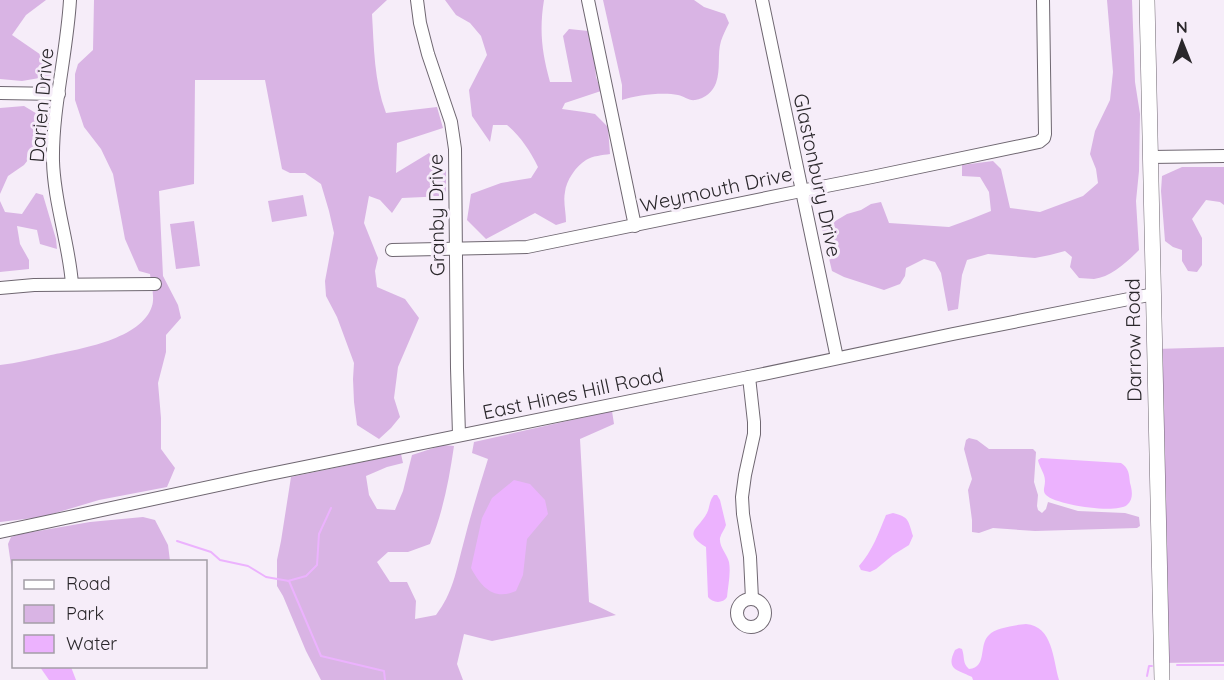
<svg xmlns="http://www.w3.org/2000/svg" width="1224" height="680" viewBox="0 0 1224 680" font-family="Quicksand,sans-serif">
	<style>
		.green { fill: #d9b4e4 }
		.water { fill: #ecb2fe }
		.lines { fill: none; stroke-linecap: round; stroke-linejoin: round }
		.stream { stroke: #ecb2fe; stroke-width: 2 }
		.minor-casing { stroke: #6f6771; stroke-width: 14 }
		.major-casing { stroke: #6f6771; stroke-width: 16 }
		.minor { stroke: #fff; stroke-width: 12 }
		.major { stroke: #fff; stroke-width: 15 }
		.labels { text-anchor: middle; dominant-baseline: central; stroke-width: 6; stroke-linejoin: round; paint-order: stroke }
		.street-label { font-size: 20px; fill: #2a272b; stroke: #f6edf9 }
	</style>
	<rect width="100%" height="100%" fill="#f6edf9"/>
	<g class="green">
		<polygon points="0,0 46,0 26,15 12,35 44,57 51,76 22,81 0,79"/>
		<path d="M94 0H387L372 14C374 47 374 81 386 113L437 107 443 128 397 143 396 173 429 153 446 171V196L402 198 392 213 380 200 369 196 364 223 378 258 375 271 377 287 405 299 419 318 398 367 394 398 400 417 391 428 379 439 357 425 354 402 353 379 354 363 337 317 326 296 325 281 334 233 329 211 321 184 305 173H290L282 169 265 80H195L194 184 159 191 163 276 178 305 181 318 166 335V352L158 383 161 418V449L175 468 167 487 99 500 42 517 0 522V365C17 363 34 359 51 355 80 349 142 339 152 306 155 297 151 283 150 274L139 271 125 239 113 174 101 149 84 127 75 100V74L78 64 93 50Z"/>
		<path d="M445 0H544C539 31 542 53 550 82H572L563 36 569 29 588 31 594 54 596 77 601 91 565 103 562 109 584 112 595 114 608 127 610 154C603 155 592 156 586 160 576 166 566 181 565 192 563 201 566 212 566 222L556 225 535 213 486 239 467 220 471 194 501 183 531 178 538 167C530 151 521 137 507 125H493L490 142 472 116 469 90 487 55 481 36 470 23 456 15Z"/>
		<path d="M603 0H694L704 7 725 14 729 23C726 29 723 35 721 41 717 54 721 69 716 83 713 91 705 99 695 100 689 101 684 96 678 95 663 92 636 95 622 100V85Z"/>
		<path d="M1107 0H1132L1135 82 1140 114 1139 171 1136 201 1139 250C1127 262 1111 277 1094 279 1089 279 1084 278 1079 278L1070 267 1072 257 1065 251 1050 255 1035 258 988 254 967 260 962 275 958 309 948 311 941 273 935 262 924 259 906 268 905 276 900 284 884 290 844 277 832 271 822 229 847 214 861 210 871 204 881 202 889 223 949 227 971 219 991 211 989 192 980 177 962 176V165L993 161 1001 169 1010 208 1040 212 1083 196 1098 183 1096 169 1090 154 1095 131 1110 100 1113 72Z"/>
		<polygon points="24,106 44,118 40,137 31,156 24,165 8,176 0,194 0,108"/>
		<polygon points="1182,167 1224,167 1224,205 1220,202 1206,200 1192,219 1202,238 1202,265 1197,272 1188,271 1182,261 1182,250 1173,247 1165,241 1161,191 1162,176"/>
		<polygon points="36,193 43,195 56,239 57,249 40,244 37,230 17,226 20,244 29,260 29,269 0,272 0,201 5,212 22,214"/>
		<polygon points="303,195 307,216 272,222 268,201"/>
		<polygon points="194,221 200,266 176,269 170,224"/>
		<polygon points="1224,347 1224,662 1161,663 1155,349"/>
		<path d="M612 411 614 424 580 439 589 602 616 615 492 641 464 634 457 664 463 680H321L306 651 283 596 277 586V560L281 541 291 477 401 454 403 463 387 467 366 476 369 495 377 509 395 510 403 491 412 455 443 445 454 446C449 480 443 512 430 544L408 552H388L377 562 390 582H407L416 601 415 619 436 615C453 593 456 571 463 545 470 517 479 488 488 459L472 453 474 442Z"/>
		<polygon points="969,438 977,440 989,449 1033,449 1036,452 1034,482 1038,495 1037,506 1038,510 1042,513 1046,509 1048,502 1078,511 1125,513 1139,517 1140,526 1137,528 1035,531 993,528 979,533 972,532 972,520 968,490 972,479 964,449 966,440"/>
		<polygon points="143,517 155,520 168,545 170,561 14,562 13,574 12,572 8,544 11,537 21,534 90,522"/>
	</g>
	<g class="water">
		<path d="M1041 458 1121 463C1129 468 1129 474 1130 483 1132 490 1134 499 1127 505 1116 514 1056 505 1046 495 1042 491 1045 487 1045 481 1045 473 1039 467 1038 460Z"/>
		<path d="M514 480 530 484 545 500 548 514 527 539 523 575 516 591C494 601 481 587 471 568L482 518 492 498Z"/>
		<path d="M714 495H717L720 500 726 525C725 529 721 533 720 538 719 547 727 554 729 562 731 573 728 586 727 597 723 604 712 603 708 597L706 547C682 532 698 530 707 513 710 507 709 501 714 495Z"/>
		<path d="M893 513C909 517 908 520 913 536L909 545 893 555 876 569 870 572 861 570 859 566C873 550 878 534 886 515Z"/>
		<path d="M1026 624C1053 626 1053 660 1059 680H973L972 677C958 670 945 670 955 650L959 648 962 649C965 657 962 663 969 669 988 667 978 645 989 635 995 628 1016 625 1026 624Z"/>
		<polygon points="40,667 71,667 76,680 49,680"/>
	</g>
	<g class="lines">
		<g class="stream">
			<polyline points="177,541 211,552 220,560 248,566 266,577 289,581 321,656 384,671 385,680"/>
			<polyline points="288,581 306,576 317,565 319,534 331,508"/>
			<polyline points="1177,665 1224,665"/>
			<polyline points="1147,676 1149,666 1152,666"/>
		</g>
		<g class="minor-casing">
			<g id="minor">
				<path d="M70 0C67 53 52 109 53 161 54 203 69 243 72 284"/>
				<polyline points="417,0 420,23 428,54 451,122 455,149 457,368 459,435"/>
				<polyline points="588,0 635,226"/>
				<polyline points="762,0 837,358"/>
				<polyline points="0,93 59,94"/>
				<polyline points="1150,157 1224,156"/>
				<polyline points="392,250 527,247 801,191 872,177 1039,142 1044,138 1045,134 1043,0"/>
				<polyline points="0,288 34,285 155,284"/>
				<polyline points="749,377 754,422 754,434 745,475 742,497 743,514 750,557 752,599"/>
				<polyline points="0,532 265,475 749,377 953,334 1154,294"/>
				<circle cx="751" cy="613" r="14"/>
			</g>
		</g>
		<g class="major-casing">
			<polyline id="major" points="1147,0 1162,680"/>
		</g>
		<use href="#minor" class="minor"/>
		<use href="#major" class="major"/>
	</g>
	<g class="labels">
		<g class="street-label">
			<text transform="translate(41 105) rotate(-85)">Darien Drive</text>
			<text transform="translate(818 175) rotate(78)">Glastonbury Drive</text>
			<text transform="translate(716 189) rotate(-12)">Weymouth Drive</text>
			<text transform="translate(436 215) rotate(-91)">Granby Drive</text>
			<text transform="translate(1133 340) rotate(-91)">Darrow Road</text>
			<text transform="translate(573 393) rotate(-12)">East Hines Hill Road</text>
		</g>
	</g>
	<rect x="12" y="560" width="195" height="108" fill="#f6edf9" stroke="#a49ea7" stroke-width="1.5"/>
	<rect x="24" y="580" width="30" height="9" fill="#ffffff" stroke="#a49ea7" stroke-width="1.5"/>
	<text x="66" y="590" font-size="18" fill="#2a272b">Road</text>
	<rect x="24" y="605" width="30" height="18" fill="#d9b4e4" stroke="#a49ea7" stroke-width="1.5"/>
	<text x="66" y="620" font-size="18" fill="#2a272b">Park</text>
	<rect x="24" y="635" width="30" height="18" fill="#ecb2fe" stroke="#a49ea7" stroke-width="1.5"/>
	<text x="66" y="650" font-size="18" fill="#2a272b">Water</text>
	<g transform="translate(1182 42) rotate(359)" stroke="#f6edf9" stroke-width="4.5" paint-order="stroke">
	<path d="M0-4.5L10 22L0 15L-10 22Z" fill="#2a272b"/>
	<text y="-9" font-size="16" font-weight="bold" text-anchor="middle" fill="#2a272b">N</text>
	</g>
</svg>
